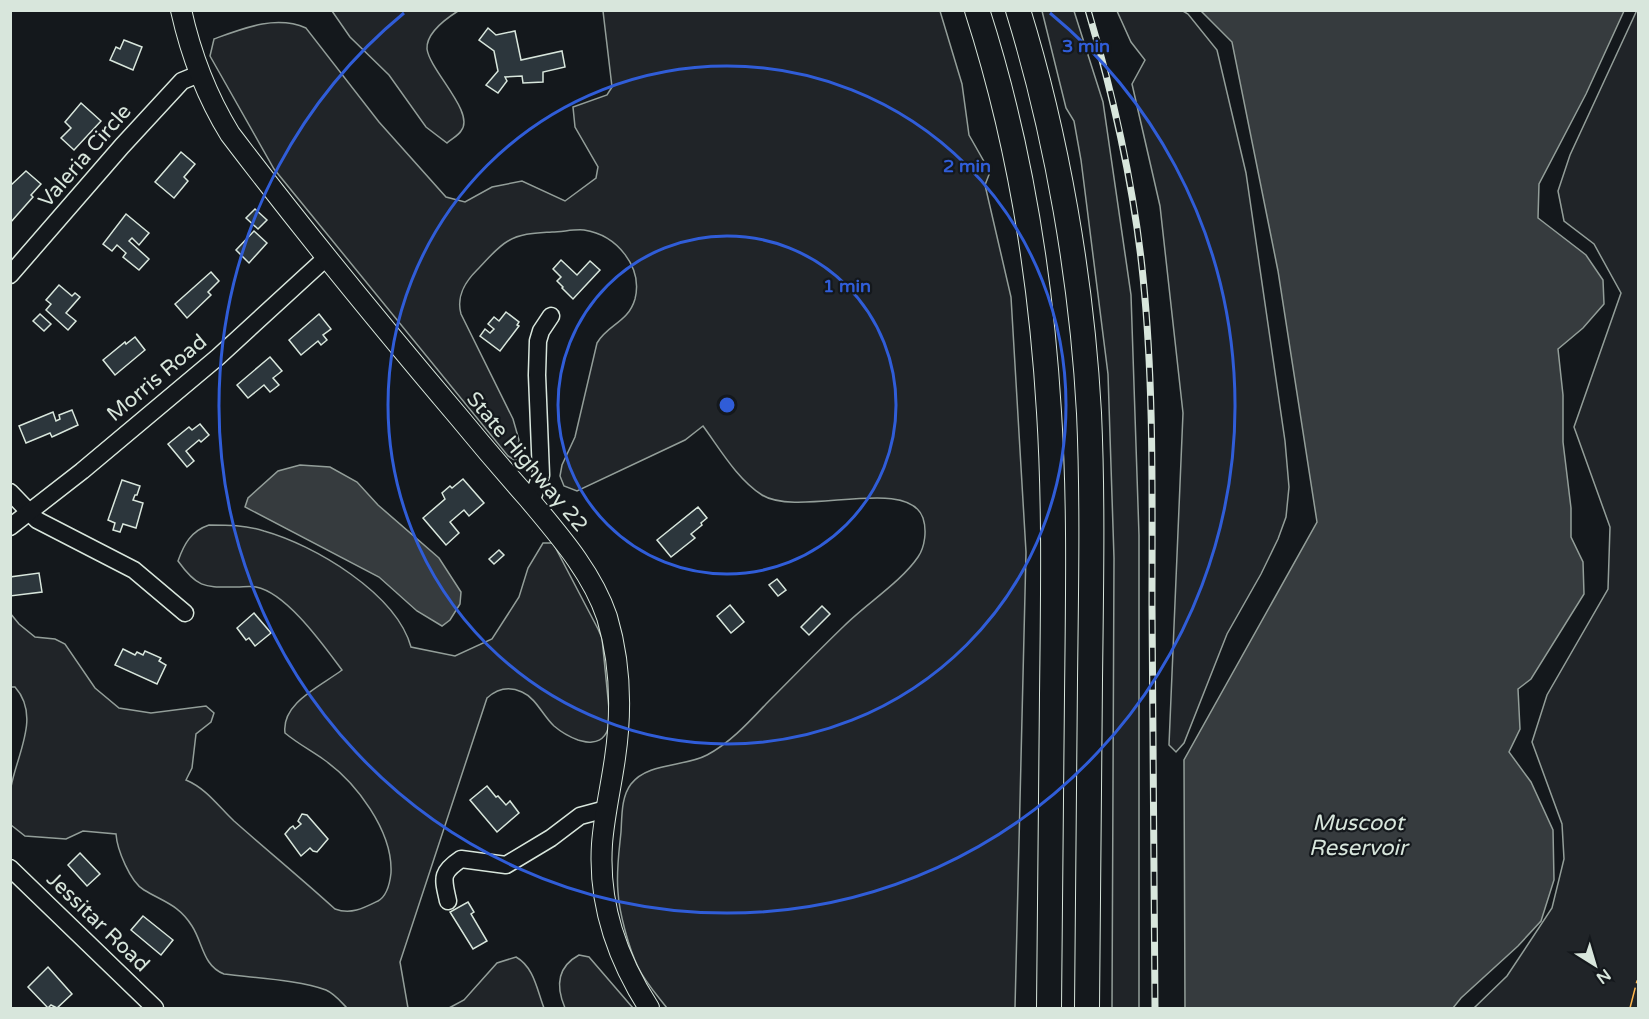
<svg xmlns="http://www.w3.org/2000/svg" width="1649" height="1019" viewBox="0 0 1649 1019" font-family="'Varela Round',sans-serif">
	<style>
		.green { fill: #202428; stroke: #939e99; stroke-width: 1.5 }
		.water { fill: #363b3e; stroke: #939e99; stroke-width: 1.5 }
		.building { fill: #2c363c; stroke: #d8e6dc; stroke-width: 1.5 }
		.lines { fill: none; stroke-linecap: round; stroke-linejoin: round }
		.minor-casing { stroke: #d8e6dc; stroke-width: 19 }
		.major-casing { stroke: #d8e6dc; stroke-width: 22 }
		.highway-casing { stroke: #d8e6dc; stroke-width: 26 }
		.minor { stroke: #14181c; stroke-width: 16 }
		.major { stroke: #14181c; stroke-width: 20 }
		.highway { stroke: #14181c; stroke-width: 24 }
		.rail-casing { stroke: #d8e6dc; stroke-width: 7 }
		.rail { stroke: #14181c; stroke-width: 4.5; stroke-dasharray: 14; stroke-linecap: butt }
		.power { stroke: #ffb74d; stroke-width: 1.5; stroke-dasharray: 21 4.5 3 4.5; stroke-linecap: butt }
		.ring { fill: none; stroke: #305dd8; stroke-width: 3 }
		.labels { text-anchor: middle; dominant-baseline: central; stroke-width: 4.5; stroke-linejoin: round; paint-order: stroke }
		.street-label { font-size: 21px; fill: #d8e6dc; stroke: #14181c }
		.water-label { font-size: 22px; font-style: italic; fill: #d8e6dc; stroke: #14181c }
		.centre { fill: #305dd8; stroke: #14181c; stroke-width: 3 }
		.ring-label { font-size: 18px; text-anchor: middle; font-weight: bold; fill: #305dd8; stroke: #14181c; stroke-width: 4.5; stroke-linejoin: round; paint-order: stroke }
	</style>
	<rect width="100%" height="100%" fill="#14181c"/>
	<g class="green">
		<polygon points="1637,10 1638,11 1638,1008 1474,1008 1507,976 1552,908 1564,859 1562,824 1532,742 1547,695 1608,589 1610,527 1574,427 1621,293 1594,244 1564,221 1558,191 1570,155"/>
		<path d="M332 11H458C447 18 426 33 427 49 430 71 476 113 461 131 458 136 451 139 447 143L426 127 389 75 350 37Z"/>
		<path d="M603 11H940L962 84 969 135 990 172 985 185 1011 297 1026 552 1015 1008H667C657 995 645 982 638 967 629 949 619 912 618 892 616 872 619 852 621 832 622 817 621 797 631 784 648 762 685 767 707 755 730 743 749 722 766 704 792 678 818 651 844 626 866 604 901 582 918 557 925 547 927 530 923 518 908 475 799 518 762 495 737 479 720 449 703 426L685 440 577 491 564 486 560 476 562 465 575 437 597 343C608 324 628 323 635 299 643 267 617 235 584 230 574 229 562 232 552 232 537 233 521 233 508 241 496 248 487 260 477 270 465 282 456 296 461 314L513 419 519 440 516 461 508 456 274 169 210 56 214 39C244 28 276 15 306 28L379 122 446 197 465 202 492 187 522 181 565 201 596 178 598 167 575 127 573 107 607 95 612 87Z"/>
		<polygon points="1042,11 1074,11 1103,102 1131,295 1139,535 1139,1008 1112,1008 1114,558 1108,374 1081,160 1074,121 1066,108"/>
		<polygon points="1117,11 1183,11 1188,14 1217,50 1246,173 1285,441 1289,487 1286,517 1278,539 1261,574 1227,634 1184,743 1176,752 1169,745 1183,413 1160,206 1132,84 1145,60 1131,42"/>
		<path d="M209 525C228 525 245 525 264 531 314 545 396 593 411 647L455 656 492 639 519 597 528 568 543 543H553L598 629 602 638 610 719C609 730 605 741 592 742 586 743 583 741 578 740 570 737 561 732 554 726 543 716 536 698 522 692 509 686 497 689 487 698L400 962 408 1008H347C341 1002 335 994 326 990 300 980 254 978 224 974 203 966 203 943 192 926 179 905 164 902 144 890 130 882 117 849 116 834L83 831 66 839 25 836 11 825C11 813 9 799 11 787 17 754 41 716 15 687H11L10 613 19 624 35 637 55 639 65 644 95 688 119 708 151 713 206 706 214 713 211 722 196 734 192 768 186 780C207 789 218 806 234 821 268 851 302 879 335 909 351 915 364 908 378 901 387 896 390 882 391 873 393 831 356 782 323 759 310 750 297 743 285 733 281 703 321 686 342 670 324 646 287 593 256 587 250 586 243 587 237 587 205 587 198 589 178 561 184 544 191 531 209 525Z"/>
		<path d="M579 955 589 957 633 1008H565C556 987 557 967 579 955Z"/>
		<path d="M516 957C534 967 537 990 544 1008H449L464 1000 497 963Z"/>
	</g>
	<g class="water">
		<polygon points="1201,11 1624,11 1586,94 1539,184 1538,218 1586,255 1603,280 1604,304 1583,328 1558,349 1563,395 1563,442 1571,508 1571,537 1583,562 1584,594 1531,679 1518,689 1520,729 1509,752 1531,782 1553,830 1554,880 1541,921 1518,946 1461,998 1453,1008 1185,1008 1184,760 1317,522 1278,271 1232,42"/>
		<polygon points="300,465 330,467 357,482 378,505 439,558 461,592 460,604 450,620 442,626 417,611 379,577 245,507 248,498 278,471"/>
	</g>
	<g class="building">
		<polygon points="488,28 496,35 515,31 521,60 562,51 565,67 543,72 543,82 523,83 522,76 505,77 507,81 498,93 486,85 498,71 494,51 479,40"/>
		<polygon points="124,40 142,47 133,70 110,60 116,47 120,49"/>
		<polygon points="81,103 101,121 74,150 61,138 71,128 65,122"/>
		<polygon points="181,152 195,164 184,177 188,181 174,198 155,182"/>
		<polygon points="26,171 41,184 31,195 33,197 10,223 10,186"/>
		<polygon points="255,209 267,220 258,229 246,218"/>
		<polygon points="126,214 149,233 139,245 132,238 129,241 149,259 139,270 123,257 126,253 117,245 112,251 103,244"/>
		<polygon points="254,231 267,243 249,263 236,250"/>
		<polygon points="561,260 577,275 590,261 600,270 573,299 562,288 563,287 557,281 561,277 553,269"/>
		<polygon points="211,272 219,281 208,292 211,295 187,318 175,304"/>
		<polygon points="59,285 72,296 75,293 80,297 66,313 76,321 68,330 46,310 51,304 46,300"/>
		<polygon points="506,312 519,322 517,325 519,326 500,351 480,336 485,329 490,333 494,329 488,324 494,317 499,321"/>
		<polygon points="40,314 51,324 44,331 33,321"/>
		<polygon points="319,314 331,329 323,335 327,340 321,345 318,341 301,355 289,340"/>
		<polygon points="135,337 145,350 115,375 103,360 125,342 126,344"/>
		<polygon points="270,357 282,371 273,378 279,385 270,392 264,385 248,398 237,385"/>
		<polygon points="72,410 78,425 52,437 50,433 26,443 19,426 53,412 56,421 60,419 59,415"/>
		<polygon points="200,424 209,435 201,442 199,440 186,451 194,461 187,467 168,444 189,427 192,430"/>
		<polygon points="463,479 484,503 469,516 464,510 450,522 459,533 446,545 423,518 445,499 442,493 450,486 452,488"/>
		<polygon points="122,480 140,486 137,495 135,495 133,500 143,503 136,528 123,524 120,532 113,530 115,523 108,520"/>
		<polygon points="698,507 707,518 701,523 702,525 691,534 695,538 671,557 657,540"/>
		<polygon points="499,550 504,555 494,564 489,559"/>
		<polygon points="39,573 42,592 10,596 10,577"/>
		<polygon points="777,579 786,590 778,596 769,585"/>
		<polygon points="730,605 744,622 731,633 717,616"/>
		<polygon points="822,606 830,614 809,635 801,627"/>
		<polygon points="254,613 271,633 255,646 249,638 246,640 237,628"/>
		<polygon points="123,649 135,655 137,652 143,655 145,651 161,658 159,661 166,665 157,684 115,665"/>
		<polygon points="487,786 496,797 498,796 506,805 510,801 519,813 497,832 470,800"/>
		<polygon points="302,814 307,815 328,839 317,852 313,851 310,848 301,856 285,834 290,828 293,826 295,829 301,824 298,821"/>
		<polygon points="80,853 100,874 87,886 68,865"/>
		<polygon points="468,902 474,912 471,914 487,941 473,949 450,912"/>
		<polygon points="143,916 173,940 161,955 131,930"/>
		<polygon points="48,967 72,994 57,1008 51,1005 48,1008 28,987"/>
	</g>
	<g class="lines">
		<g class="minor-casing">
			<g id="minor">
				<polyline points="10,275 122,146 182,81 199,74"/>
				<polyline points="10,492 37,520 134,570 185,613"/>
				<polyline points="531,502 541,475 537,375 538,341 541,331 551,316"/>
				<polyline points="10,527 82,471 218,357 327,257"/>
				<polyline points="10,868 155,1008"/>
				<path d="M448 901C443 878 440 873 461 859L506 865 551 838 580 816 606 809"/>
			</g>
		</g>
		<g class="major-casing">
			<path id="major" d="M181 10C191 55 206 95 230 134 303 230 380 324 458 416 481 444 504 471 528 498 558 534 592 572 607 617 621 664 622 710 615 758 611 787 604 816 602 844 598 905 617 958 649 1008"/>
		</g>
		<g class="highway-casing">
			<g id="highway">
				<path d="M977 10C1019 140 1041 277 1049 412 1055 506 1053 601 1052 695 1051 800 1050 904 1049 1008"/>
				<path d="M1018 10C1057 136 1082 282 1089 413 1093 502 1091 591 1090 680 1089 790 1088 899 1087 1008"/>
			</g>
		</g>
		<use href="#minor" class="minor"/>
		<use href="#major" class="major"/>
		<use href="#highway" class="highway"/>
		<g class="rail-casing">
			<path id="rail" d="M1088 10C1114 98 1134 186 1143 277 1154 386 1152 496 1152 605 1153 739 1154 874 1155 1008"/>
		</g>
		<use href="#rail" class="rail"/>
		<polyline class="power" points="1630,1008 1638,977"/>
	</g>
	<g class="ring">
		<circle cx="727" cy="405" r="169"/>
		<circle cx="727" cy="405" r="339"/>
		<path d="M1050 13A508 508 0 1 1 404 13"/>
	</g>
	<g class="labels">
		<g class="street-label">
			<text transform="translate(85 156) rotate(-49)">Valeria Circle</text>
			<text transform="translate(157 378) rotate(-40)">Morris Road</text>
			<text transform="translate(527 462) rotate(50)">State Highway 22</text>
			<text transform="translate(98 922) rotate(44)">Jessitar Road</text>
		</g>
		<g class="water-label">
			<text x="1358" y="823">Muscoot<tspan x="1358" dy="25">Reservoir</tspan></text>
		</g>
	</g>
	<circle cx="727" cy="405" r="9" class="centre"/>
	<g class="ring-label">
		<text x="1086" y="52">3 min</text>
		<text x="967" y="172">2 min</text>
		<text x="847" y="292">1 min</text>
	</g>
	<rect width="1649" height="1019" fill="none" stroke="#d8e6dc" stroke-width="24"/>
	<g transform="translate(1595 965) rotate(143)" stroke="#14181c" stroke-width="4.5" paint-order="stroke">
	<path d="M0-4.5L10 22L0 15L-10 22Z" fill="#d8e6dc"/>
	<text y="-9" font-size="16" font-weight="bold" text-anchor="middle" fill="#d8e6dc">N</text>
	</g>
</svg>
